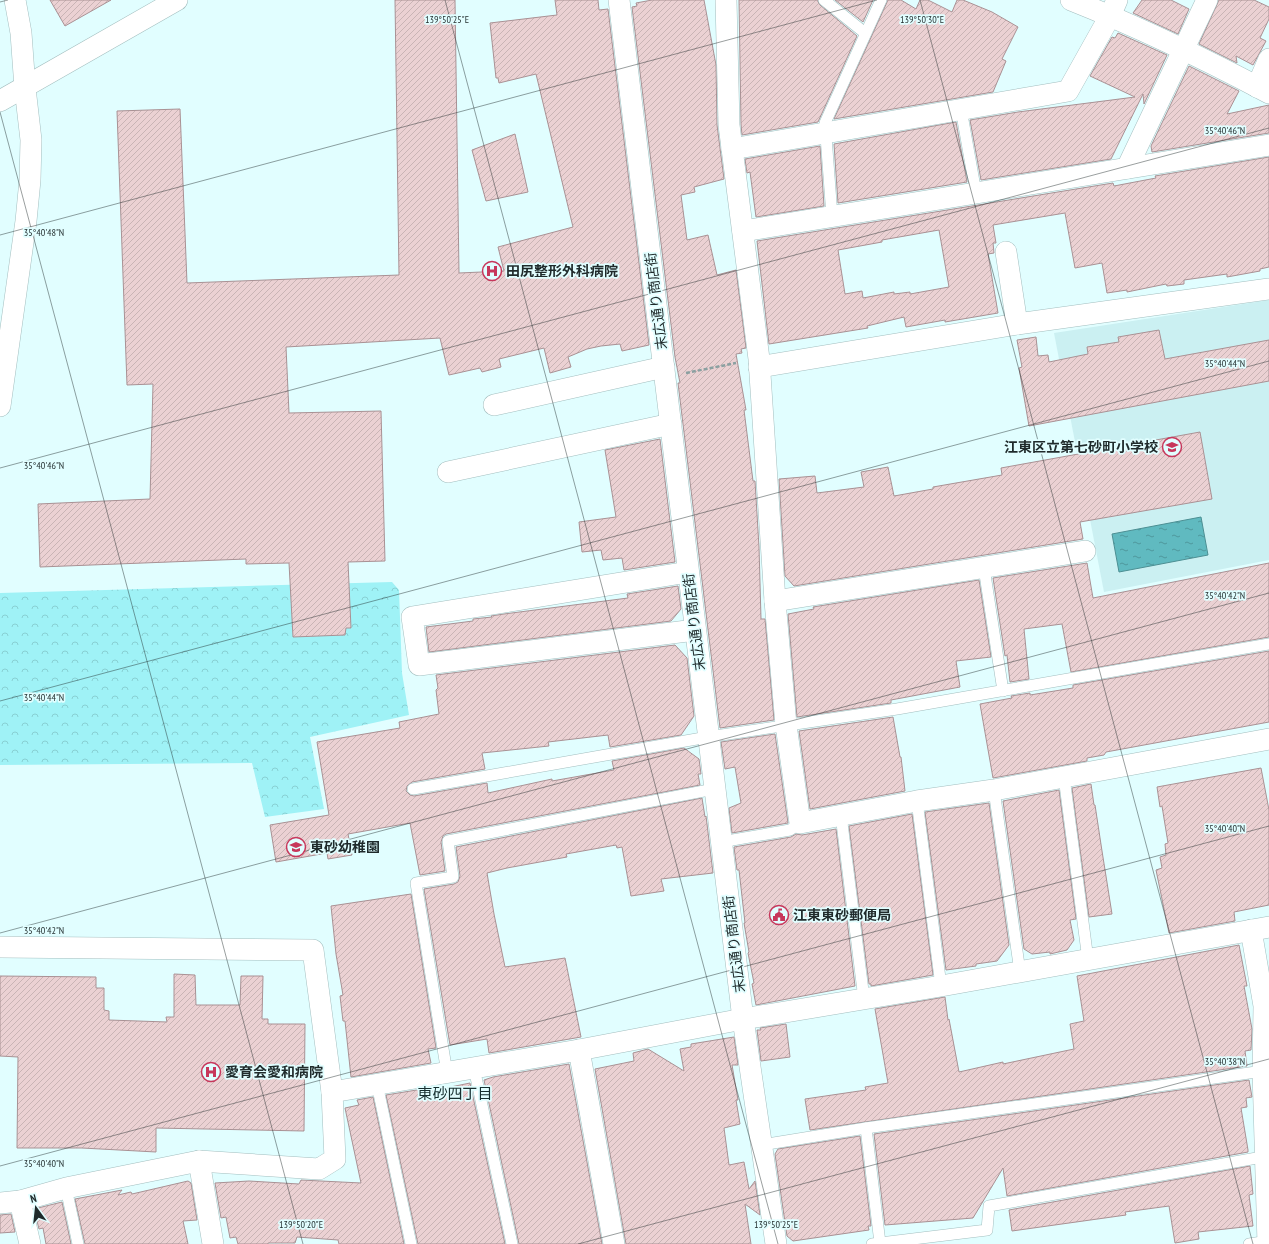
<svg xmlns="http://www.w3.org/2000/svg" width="1269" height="1244" viewBox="0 0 1269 1244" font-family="'PT Sans Narrow','Noto Sans JP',sans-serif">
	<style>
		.built { fill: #cbf0f2 }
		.park { fill: url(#park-crowns) }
		.water { fill: url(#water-ripples); stroke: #4c8f93 }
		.building { fill: url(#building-hatch); stroke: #a99194; fill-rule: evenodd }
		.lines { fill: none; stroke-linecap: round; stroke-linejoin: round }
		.lane-casing { stroke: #a3bebf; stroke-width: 12 }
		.street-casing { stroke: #a3bebf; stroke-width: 22 }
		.path { stroke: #8ba0a1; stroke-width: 2.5; stroke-dasharray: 4 2; stroke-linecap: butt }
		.lane { stroke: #fff; stroke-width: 11 }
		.street { stroke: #fff; stroke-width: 21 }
		.ticks { fill: none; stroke: #1f2a2b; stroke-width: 1; stroke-opacity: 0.45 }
		.labels { text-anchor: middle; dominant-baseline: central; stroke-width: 3.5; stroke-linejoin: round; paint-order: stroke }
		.poi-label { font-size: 14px; font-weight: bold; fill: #1f2a2b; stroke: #e1feff; text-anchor: start }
		.street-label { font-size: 14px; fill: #1f2a2b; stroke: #e1feff }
		.neighbourhood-label { font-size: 15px; fill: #172e2f; stroke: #e1feff }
		.ticks-label { font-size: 10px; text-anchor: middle; fill: #1f2a2b; stroke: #e1feff; stroke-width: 3.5; stroke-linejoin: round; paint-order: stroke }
	</style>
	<defs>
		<pattern id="park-crowns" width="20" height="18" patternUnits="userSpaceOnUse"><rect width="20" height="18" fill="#9ff2f6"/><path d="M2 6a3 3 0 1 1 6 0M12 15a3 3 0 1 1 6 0" fill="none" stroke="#88d0d3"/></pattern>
		<pattern id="water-ripples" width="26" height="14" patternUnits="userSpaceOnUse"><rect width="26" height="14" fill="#60bac0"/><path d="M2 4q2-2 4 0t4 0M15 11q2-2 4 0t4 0" fill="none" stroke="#4f979c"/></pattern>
		<pattern id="building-hatch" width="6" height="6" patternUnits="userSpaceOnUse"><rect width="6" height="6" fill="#ebd1d3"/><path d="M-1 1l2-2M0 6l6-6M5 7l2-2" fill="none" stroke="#c9b4b5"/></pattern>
	</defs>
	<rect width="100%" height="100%" fill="#e1feff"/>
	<polygon class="built" points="1269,300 1269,560 1104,592 1054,333"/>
	<polygon class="park" points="392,582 399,590 402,673 409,715 310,737 324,809 265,817 252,763 0,765 0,593"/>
	<polygon class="water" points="1201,517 1208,555 1119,572 1112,534"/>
	<g class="building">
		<polygon points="50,0 111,0 65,26"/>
		<polygon points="395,0 455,0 459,273 504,271 498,247 573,227 536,74 499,83 498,78 496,78 490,23 557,15 555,0 598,0 599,10 608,9 649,345 622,351 620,344 601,346 587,349 568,357 571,367 550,373 544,348 499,359 501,367 482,372 480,368 449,375 440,338 286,347 289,413 381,411 385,561 348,562 351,628 346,628 345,635 293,637 289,563 246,564 246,559 40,567 38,504 150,499 153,384 127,385 117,111 180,109 187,283 399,275"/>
		<polygon points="652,0 704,0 716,65 717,125 724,179 694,187 695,192 681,195 687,240 708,235 717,275 736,270 746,348 741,349 742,353 736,354 746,410 744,410 753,481 755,481 759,547 761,619 765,619 774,720 720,728 678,383 680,383 675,357 632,7 637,6 636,3"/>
		<polygon points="739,0 817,0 820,5 857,36 818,122 742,135 741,124"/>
		<polygon points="835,0 873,0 863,22"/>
		<polygon points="888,0 901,0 916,9 920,0 928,0 952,12 957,0 963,0 992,12 1018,27 1002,59 1006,61 993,92 834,119"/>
		<polygon points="1142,0 1171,0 1189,9 1178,34 1133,13"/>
		<polygon points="1219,0 1254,0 1269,7 1269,19 1260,38 1266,41 1253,65 1236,56 1237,63 1199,44"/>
		<polygon points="1118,33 1167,55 1144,104 1143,94 1111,159 981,180 970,120 1018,112 1135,97 1090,76 1112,37 1115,38"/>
		<polygon points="1189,66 1239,91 1227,114 1269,105 1269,133 1152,152 1151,146"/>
		<polygon points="956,122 967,182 838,203 834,144"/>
		<polygon points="515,134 528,192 486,201 472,150"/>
		<polygon points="820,146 824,206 756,217 750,172 747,173 745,159"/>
		<path d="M1269 157V267L1260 269V271L1227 277V274L1184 280V284L1167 286 1166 284 1127 292V290L1107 293 1102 263 1075 268 1065 213 993 225 996 243H993L994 253 988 254 998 313 945 322V320L906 327 904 317 867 326 868 328 769 344 757 241 1113 183 1114 186 1156 178 1155 176ZM939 230 949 287 910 294V292L894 294V292L863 298 862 291 845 294 838 250 882 242V240Z"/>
		<polygon points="1159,330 1165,359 1269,340 1269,381 1029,426 1019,368 1022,367 1017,340 1036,337 1038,356 1048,355 1049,362 1088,354 1087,347 1119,342 1118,337"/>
		<polygon points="1200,432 1212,499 1080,522 1083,539 794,586 785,576 779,479 815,476 817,493 864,487 861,472 888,467 894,496 933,489 933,487 1002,475 1001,468"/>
		<polygon points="660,439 675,562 624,570 622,558 603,560 601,550 582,552 579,522 616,517 605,450"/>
		<polygon points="1087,563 1093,598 1269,563 1269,637 1071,672 1062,624 1024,629 1029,679 1010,682 1007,655 1005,656 993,578"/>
		<polygon points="979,580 991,657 956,661 960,687 891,700 891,703 797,717 788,614 814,609 813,607"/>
		<polygon points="678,586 681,609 671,621 429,652 426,627 473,621 473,619 492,617 491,616 504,614 628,598 627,594"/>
		<polygon points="675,645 687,658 694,716 681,735 610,747 608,735 548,742 549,746 482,753 485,769 412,782 407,786 406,791 410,795 414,796 487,783 488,793 552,779 552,781 614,770 612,761 684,748 699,759 701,774 698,774 700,785 446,834 443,836 441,842 445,871 420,875 410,823 348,834 352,855 328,859 327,853 276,862 270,825 329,815 317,742 400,728 399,722 439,714 436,690 438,688 436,675"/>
		<polygon points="1269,651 1269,722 1106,752 1104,755 1087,758 1087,761 993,778 980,704 1012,698 1011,696 1030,693 1030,695 1073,688 1073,685"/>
		<polygon points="893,717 900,757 901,757 905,791 810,809 799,731"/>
		<polygon points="775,734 788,823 732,833 729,808 741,803 735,767 725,769 721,742"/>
		<polygon points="1261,768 1269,810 1269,905 1234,912 1235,921 1169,933 1156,870 1162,868 1160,857 1166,855 1165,844 1168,843 1162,806 1160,807 1157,787"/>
		<polygon points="1091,784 1094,805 1095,805 1102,851 1112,914 1089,917 1072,788"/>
		<polygon points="1059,790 1076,919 1070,920 1074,940 1067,950 1050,954 1050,952 1032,954 1024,949 1003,801"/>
		<polygon points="702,798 705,817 706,816 713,873 661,879 664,891 631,896 622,847 617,848 616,845 566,854 567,857 507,868 487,873 494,914 505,967 565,958 581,1037 489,1053 487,1039 450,1045 424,889 454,884 458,882 460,876 456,847"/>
		<polygon points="989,803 1009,945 997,961 976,964 976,966 946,970 925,812"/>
		<polygon points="912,814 933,975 871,986 871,984 869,984 849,826"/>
		<polygon points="836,829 855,986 756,1005 752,984 754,983 748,953 749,952 744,923 745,923 739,870 737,870 734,847 791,837 796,834 802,835"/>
		<polygon points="411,894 436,1048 428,1049 431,1063 351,1077 345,1021 343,1021 340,996 343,995 336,954 331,906"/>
		<polygon points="1239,945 1247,986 1244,986 1252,1029 1251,1050 1245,1051 1247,1066 810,1130 805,1099 866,1090 865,1087 888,1083 875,1009 945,997 948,1020 949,1019 959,1072 1003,1062 1003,1064 1074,1049 1070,1024 1084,1021 1077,976"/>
		<polygon points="174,974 195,975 196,1005 240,1005 241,976 263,976 262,1019 268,1019 268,1024 305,1024 304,1131 156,1128 156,1152 82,1148 17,1148 18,1057 0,1056 0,976 96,977 96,988 104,988 104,1010 109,1011 109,1020 167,1022 166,1017 174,1017"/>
		<polygon points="786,1024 790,1057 761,1061 757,1030 761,1030 760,1028"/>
		<polygon points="734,1037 738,1065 732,1065 738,1100 736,1100 740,1124 724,1128 729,1165 744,1162 749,1189 755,1181 760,1215 745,1204 751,1244 626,1244 595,1069 634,1061 633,1053 648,1049 684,1071 680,1049 691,1047 691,1044"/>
		<polygon points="569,1064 602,1244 519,1244 484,1080 493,1077"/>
		<polygon points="1249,1080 1252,1097 1246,1098 1247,1107 1241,1108 1248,1150 1248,1152 1007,1196 1003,1168 973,1218 885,1225 874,1134"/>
		<polygon points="470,1083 505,1244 418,1244 386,1095 435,1087 436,1090"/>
		<polygon points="373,1097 404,1244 339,1244 338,1240 297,1237 295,1243 268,1243 268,1244 238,1244 236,1237 230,1238 226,1217 221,1218 215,1183 249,1181 299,1184 301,1180 361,1183 345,1108 359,1105 357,1100"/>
		<polygon points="860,1136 871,1226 868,1226 869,1230 793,1241 787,1236 775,1154 778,1149"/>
		<polygon points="1250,1166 1253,1194 1249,1195 1253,1226 1198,1232 1199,1239 1175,1243 1169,1206 1125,1212 1126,1215 1012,1231 1009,1210"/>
		<polygon points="188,1181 191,1183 197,1220 183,1221 188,1244 85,1244 75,1199 122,1190 118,1195 131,1192 132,1194"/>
		<polygon points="62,1202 71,1244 46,1244 43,1228 39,1229 34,1209"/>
		<polygon points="11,1214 15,1232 0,1233 0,1215"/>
	</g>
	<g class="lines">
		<g class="lane-casing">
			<g id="lane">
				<polyline points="824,0 865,33"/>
				<polyline points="961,109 976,193"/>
				<polyline points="832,216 825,123 881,0"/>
				<polyline points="984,568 1003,691"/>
				<polyline points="1064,777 1088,960"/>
				<polyline points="413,789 708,737 897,709 1269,644"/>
				<polyline points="994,790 1020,972"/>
				<polyline points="917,801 941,986"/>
				<polyline points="841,815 864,999"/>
				<polyline points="721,842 790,830 800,823"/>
				<polyline points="474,1068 512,1244"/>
				<polyline points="447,1073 416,883 453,877 448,841 714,789"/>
				<polyline points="377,1084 411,1244"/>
				<polyline points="866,1128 880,1243"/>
				<polyline points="761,1145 866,1128 1263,1071"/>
				<polyline points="66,1188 78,1244"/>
				<polyline points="872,1244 987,1230 989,1206 1268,1156"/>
				<polyline points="1249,1244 1269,1241"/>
			</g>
		</g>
		<g class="street-casing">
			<g id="street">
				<polyline points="619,0 743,1019 776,1244"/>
				<polyline points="726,0 729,125 759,359 775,601 786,725 800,823 917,801 994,790 1269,739"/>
				<path d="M1071 0C1139 27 1205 59 1269 93"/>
				<polyline points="1257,87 1269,59"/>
				<polyline points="0,101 177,0"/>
				<polyline points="732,149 1068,91 1110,16 1117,0"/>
				<polyline points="1127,168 1207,0"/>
				<polyline points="743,231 1269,145"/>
				<polyline points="1006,252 1017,324"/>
				<polyline points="759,367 1017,324 1269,289"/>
				<polyline points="494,405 664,367"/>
				<polyline points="0,406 26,221 30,180 31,140 25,88 21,33 15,0"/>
				<polyline points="448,472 671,424"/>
				<polyline points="688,572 412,617 419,665 695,630"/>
				<polyline points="775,601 1085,551"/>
				<polyline points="1251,930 1264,1006 1263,1071 1268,1244"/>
				<polyline points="0,947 313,950 332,1092 335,1159 319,1169 199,1161 66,1188 20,1201 0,1203"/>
				<polyline points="579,1050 614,1244"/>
				<polyline points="332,1092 579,1050 743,1019 941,986 1269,927"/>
				<polyline points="199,1161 213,1244"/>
				<polyline points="20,1201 30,1244"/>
			</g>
		</g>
		<polyline class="path" points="686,373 736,363"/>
		<use href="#lane" class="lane"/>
		<use href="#street" class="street"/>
	</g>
	<path class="ticks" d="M445 0 778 1244M920 0 1253 1244M0 2 8 0M0 112 303 1244M0 235 877 0M0 468 1269 128M0 701 1269 361M0 933 1269 593M0 1166 1269 826M578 1244 1269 1059"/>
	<defs>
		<g id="hospital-ring" transform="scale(1)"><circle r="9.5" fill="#e1feff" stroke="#c7375b" stroke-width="1.5"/><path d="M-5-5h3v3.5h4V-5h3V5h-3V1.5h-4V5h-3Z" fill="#c7375b"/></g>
		<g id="school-ring" transform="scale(1)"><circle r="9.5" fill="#e1feff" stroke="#c7375b" stroke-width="1.5"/><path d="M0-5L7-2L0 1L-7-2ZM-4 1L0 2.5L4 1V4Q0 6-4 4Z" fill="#c7375b"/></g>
		<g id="civic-ring" transform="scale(1)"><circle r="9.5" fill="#e1feff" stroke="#c7375b" stroke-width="1.5"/><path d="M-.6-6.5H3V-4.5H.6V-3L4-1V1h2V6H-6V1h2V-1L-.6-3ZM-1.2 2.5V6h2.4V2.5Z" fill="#c7375b"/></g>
	</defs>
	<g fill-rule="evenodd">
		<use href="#hospital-ring" x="492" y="271"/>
		<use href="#school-ring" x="1172" y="447"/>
		<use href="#school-ring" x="296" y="847"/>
		<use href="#civic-ring" x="779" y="915"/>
		<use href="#hospital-ring" x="211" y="1072"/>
	</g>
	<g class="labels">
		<g class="poi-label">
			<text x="506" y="271">田尻整形外科病院</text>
			<text x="1158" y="447" text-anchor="end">江東区立第七砂町小学校</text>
			<text x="310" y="847">東砂幼稚園</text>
			<text x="793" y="915">江東東砂郵便局</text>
			<text x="225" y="1072">愛育会愛和病院</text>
		</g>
		<g class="street-label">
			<text transform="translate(656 301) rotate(-97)">末広通り商店街</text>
			<text transform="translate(694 622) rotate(-97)">末広通り商店街</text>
			<text transform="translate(734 944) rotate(-97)">末広通り商店街</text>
		</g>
		<g class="neighbourhood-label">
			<text x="455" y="1093">東砂四丁目</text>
		</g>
	</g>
	<g class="ticks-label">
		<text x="447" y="23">139°50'25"E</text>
		<text x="922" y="23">139°50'30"E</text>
		<text x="1225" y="134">35°40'46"N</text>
		<text x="44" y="236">35°40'48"N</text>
		<text x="1225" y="367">35°40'44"N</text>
		<text x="44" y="469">35°40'46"N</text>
		<text x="1225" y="599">35°40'42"N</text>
		<text x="44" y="701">35°40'44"N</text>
		<text x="1225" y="832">35°40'40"N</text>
		<text x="44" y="934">35°40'42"N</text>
		<text x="1225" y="1065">35°40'38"N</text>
		<text x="44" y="1167">35°40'40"N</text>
		<text x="301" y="1228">139°50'20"E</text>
		<text x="776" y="1228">139°50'25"E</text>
	</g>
	<g transform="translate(36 1208) rotate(345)" stroke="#e1feff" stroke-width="3" paint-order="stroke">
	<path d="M0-3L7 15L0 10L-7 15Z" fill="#1f2a2b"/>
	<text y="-6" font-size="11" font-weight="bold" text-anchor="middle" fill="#1f2a2b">N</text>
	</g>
</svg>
